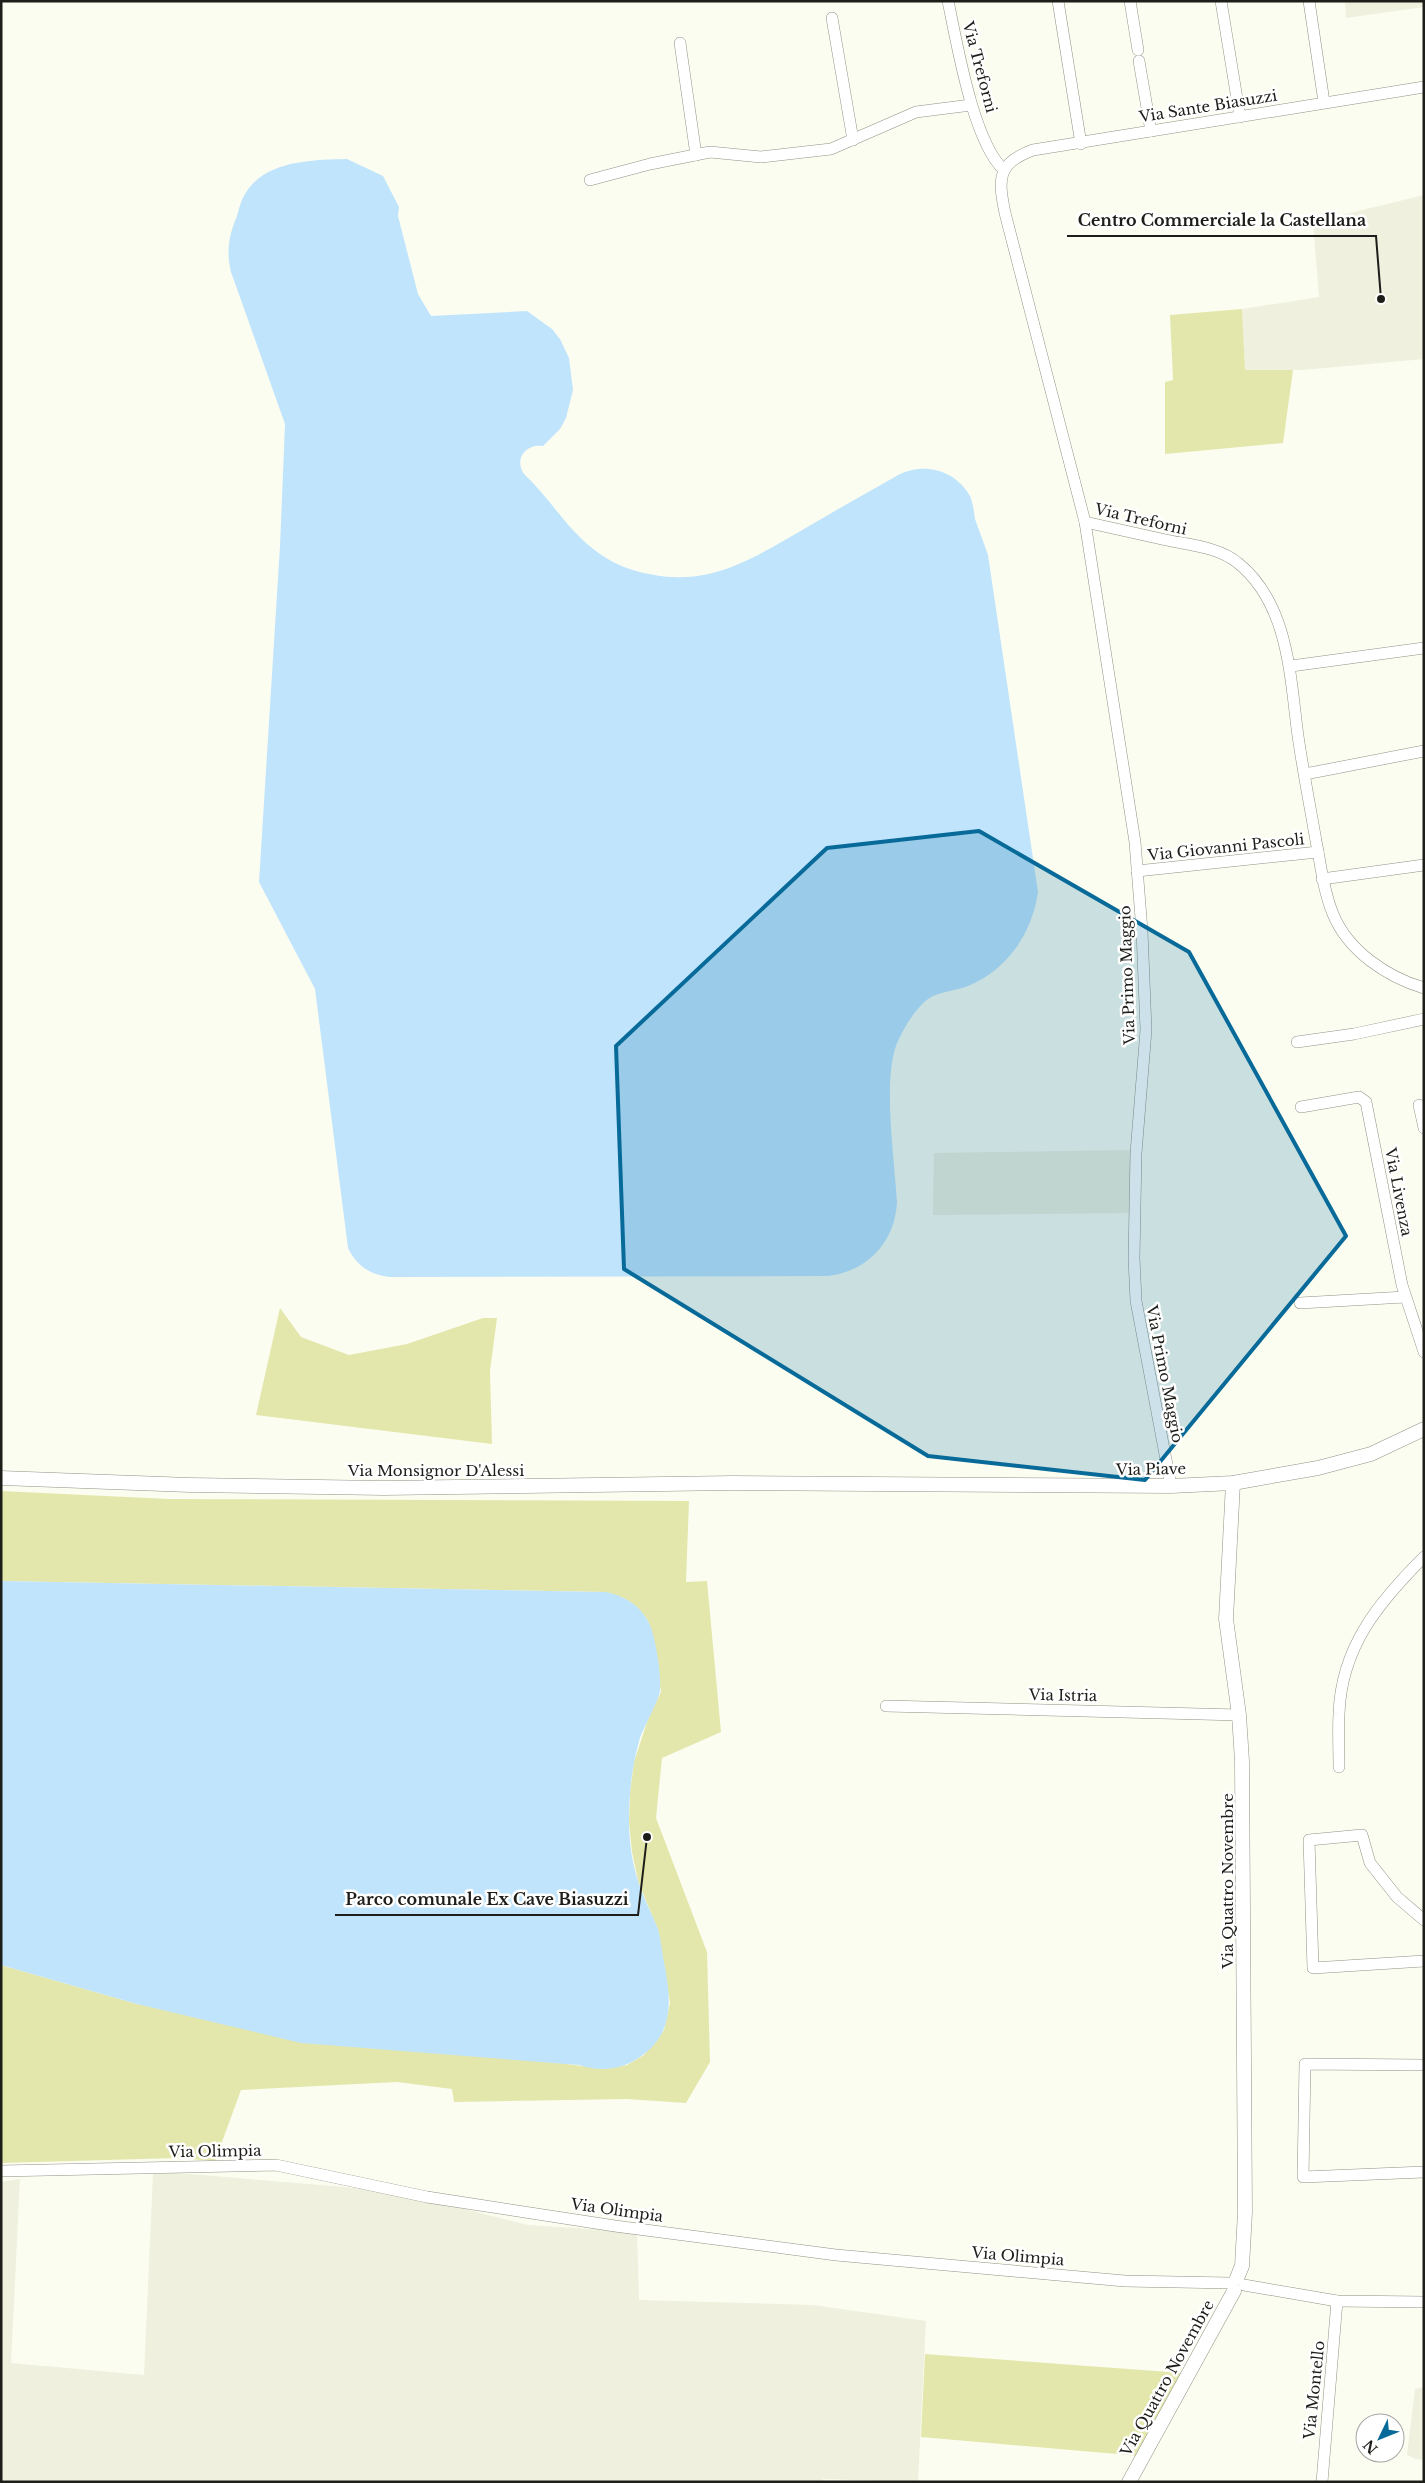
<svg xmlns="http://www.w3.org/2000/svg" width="1425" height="2483" viewBox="0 0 1425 2483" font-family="'Libre Baskerville',serif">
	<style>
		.built { fill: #eff0dd }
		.green { fill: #e4e7ab }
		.water { fill: #c0e4fc }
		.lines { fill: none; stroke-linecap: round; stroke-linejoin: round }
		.minor-casing { stroke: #919287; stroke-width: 12 }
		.major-casing { stroke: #919287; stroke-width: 15 }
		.minor { stroke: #fff; stroke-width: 11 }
		.major { stroke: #fff; stroke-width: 14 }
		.marked { fill: #076a99; fill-opacity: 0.2; stroke: #076a99; stroke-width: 4; stroke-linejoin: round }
		.labels { text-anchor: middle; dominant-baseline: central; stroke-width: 5; stroke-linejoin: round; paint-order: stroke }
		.street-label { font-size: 15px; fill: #1d1d19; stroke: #fff }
		.leader { fill: none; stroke: #1d1d19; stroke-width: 2 }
		.callout-dot { fill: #1d1d19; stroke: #fff; stroke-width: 2 }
		.callout-label { font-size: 16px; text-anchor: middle; font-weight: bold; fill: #1d1d19; stroke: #fff; stroke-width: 5; stroke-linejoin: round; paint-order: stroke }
	</style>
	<rect width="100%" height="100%" fill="#fcfdf1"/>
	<g class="built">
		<polygon points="1345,1 1424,1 1424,7 1346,18"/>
		<polygon points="1424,195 1424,359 1303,370 1245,370 1242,309 1319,297 1313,222"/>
		<polygon points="1134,1150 1131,1213 933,1215 934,1153"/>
		<polygon points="177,2173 345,2187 413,2196 528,2225 637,2232 639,2300 813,2305 926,2321 918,2482 823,2479 822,2482 1,2482 1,2182 20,2179 11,2363 144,2375 153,2174"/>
		<polygon points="1424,2387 1424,2460 1416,2459 1407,2455 1415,2389"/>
	</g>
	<g class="green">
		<polygon points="1242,309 1245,370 1293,370 1283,443 1165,454 1165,382 1173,380 1170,315"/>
		<polygon points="280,1308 301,1337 349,1355 407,1344 483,1318 497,1318 490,1371 492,1444 256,1415"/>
		<polygon points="1,1491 169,1499 689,1501 686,1582 707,1581 721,1732 662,1758 656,1818 707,1952 710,2062 686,2103 627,2099 454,2102 452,2089 397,2082 241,2090 215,2161 177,2158 1,2163 1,1965 137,2004 603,2069 627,2065 644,2055 664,2030 670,2003 658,1930 638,1881 632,1852 629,1822 630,1792 634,1762 648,1719 661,1692 653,1636 647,1619 638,1608 624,1598 605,1592 1,1581"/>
		<polygon points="925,2354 1183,2373 1140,2456 921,2437"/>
	</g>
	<g class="water">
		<path d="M347 159 383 176 399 207 398 216 418 294 431 316 527 311 552 329 560 339 569 358 573 390 566 418 560 429 543 446C525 443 514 460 524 474 552 500 567 531 600 554 614 564 632 571 649 574 711 587 753 558 804 529 836 510 868 492 900 474 926 462 956 471 970 496 973 504 974 511 975 519 979 531 984 543 988 555L1038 892C1032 934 1007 970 968 986 955 991 940 991 928 999 916 1008 905 1026 899 1039 881 1072 895 1162 897 1202 895 1242 868 1271 828 1276L389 1277C370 1275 356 1265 348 1248L315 989 259 882 280 546 285 424 231 272C226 251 229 235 237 216 239 209 241 200 245 194 265 160 312 160 347 159Z"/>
		<path d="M1 1581 605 1592C628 1596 647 1610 653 1634 657 1651 661 1672 660 1690 660 1698 644 1727 640 1738 632 1765 629 1793 629 1820 629 1841 632 1864 639 1884 644 1899 652 1914 658 1929 661 1939 662 1952 664 1962 671 1998 675 2034 640 2057 622 2070 600 2072 579 2065L301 2043 137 2004 1 1965Z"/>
	</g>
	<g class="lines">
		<g class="minor-casing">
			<g id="minor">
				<path d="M948 1C957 43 973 142 1004 170"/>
				<polyline points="1058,1 1081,144"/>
				<polyline points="1130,1 1138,50"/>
				<polyline points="1221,1 1240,117"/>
				<polyline points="1309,1 1324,102"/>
				<polyline points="832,18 853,140"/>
				<polyline points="680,43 696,155"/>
				<polyline points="1139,61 1151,131"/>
				<polyline points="590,180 650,164 710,152 761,157 831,149 916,112 971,105"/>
				<path d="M1085 522C1112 528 1139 534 1166 540 1190 545 1219 547 1238 563 1289 604 1290 677 1298 736 1303 771 1310 806 1316 841 1321 865 1323 890 1333 914 1348 951 1387 977 1424 988"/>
				<polyline points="1291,666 1424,648"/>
				<polyline points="1305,774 1424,751"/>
				<polyline points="1137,871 1318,852"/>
				<polyline points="1322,879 1424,865"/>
				<polyline points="1297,1042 1354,1034 1424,1019"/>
				<polyline points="1419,1105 1424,1128"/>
				<polyline points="1301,1107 1359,1097 1366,1102 1402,1285 1424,1352"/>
				<polyline points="1300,1303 1405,1297"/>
				<path d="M1171 1486 1136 1301 1134 1258 1136 1153 1146 1030 1142 931 1135 842 1085 522 1005 213C998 179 997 163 1033 150L1424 87"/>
				<polyline points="886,1706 1239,1715"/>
				<path d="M1339 1767C1339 1749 1338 1731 1339 1714 1341 1647 1379 1602 1424 1557"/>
				<polyline points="1424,1920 1397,1897 1370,1863 1362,1835 1309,1840 1313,1968 1424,1961"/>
				<polyline points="1424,2065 1305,2064 1303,2177 1424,2172"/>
				<polyline points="1,2171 276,2165 427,2197 615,2226 836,2255 1125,2281 1230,2283"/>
				<polyline points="1244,2285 1337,2301 1424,2302"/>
				<polyline points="1322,2482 1337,2301"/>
			</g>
		</g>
		<g class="major-casing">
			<g id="major">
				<polyline points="1,1478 190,1485 384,1488 733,1483 1171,1486 1233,1483 1318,1468 1371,1454 1424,1429"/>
				<polyline points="1233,1483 1226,1619 1239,1715 1242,1761 1245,2212 1242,2266 1237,2278"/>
				<polyline points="1129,2482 1234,2291"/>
			</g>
		</g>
		<use href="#minor" class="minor"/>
		<use href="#major" class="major"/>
	</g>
	<path class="marked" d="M979 831 1189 952 1346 1236 1145 1480 928 1456 624 1269 616 1046 827 848Z"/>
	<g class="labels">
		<g class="street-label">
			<text transform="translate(980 67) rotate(75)">Via Treforni</text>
			<text transform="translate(1208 106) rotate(-9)">Via Sante Biasuzzi</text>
			<text transform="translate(1141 519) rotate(13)">Via Treforni</text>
			<text transform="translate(1226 847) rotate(-6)">Via Giovanni Pascoli</text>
			<text transform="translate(1127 975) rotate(-92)">Via Primo Maggio</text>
			<text transform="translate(1399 1192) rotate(79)">Via Livenza</text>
			<text transform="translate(1165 1374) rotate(79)">Via Primo Maggio</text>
			<text transform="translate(1151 1469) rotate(-1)">Via Piave</text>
			<text x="436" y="1470">Via Monsignor D'Alessi</text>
			<text transform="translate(1063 1695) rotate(1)">Via Istria</text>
			<text transform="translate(1227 1881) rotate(-90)">Via Quattro Novembre</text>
			<text transform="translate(215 2151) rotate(-1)">Via Olimpia</text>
			<text transform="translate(617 2210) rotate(8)">Via Olimpia</text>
			<text transform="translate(1018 2256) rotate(5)">Via Olimpia</text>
			<text transform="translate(1167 2378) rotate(-61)">Via Quattro Novembre</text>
			<text transform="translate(1314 2390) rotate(-84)">Via Montello</text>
		</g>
	</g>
	<path class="leader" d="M1381 299L1376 236H1067M647 1837L638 1915H335"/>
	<g class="callout-dot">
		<circle cx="1381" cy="299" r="5"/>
		<circle cx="647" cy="1837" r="5"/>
	</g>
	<g class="callout-label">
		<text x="1222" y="226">Centro Commerciale la Castellana</text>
		<text x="487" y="1905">Parco comunale Ex Cave Biasuzzi</text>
	</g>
	<rect width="1425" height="2483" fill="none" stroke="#1d1d19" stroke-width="5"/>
	<g transform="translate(1380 2438) rotate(227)"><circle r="24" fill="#ffffff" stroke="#a5a5a3"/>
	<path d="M0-4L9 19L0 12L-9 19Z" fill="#076a99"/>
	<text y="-8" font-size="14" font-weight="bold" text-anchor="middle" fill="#1d1d19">N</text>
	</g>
</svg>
